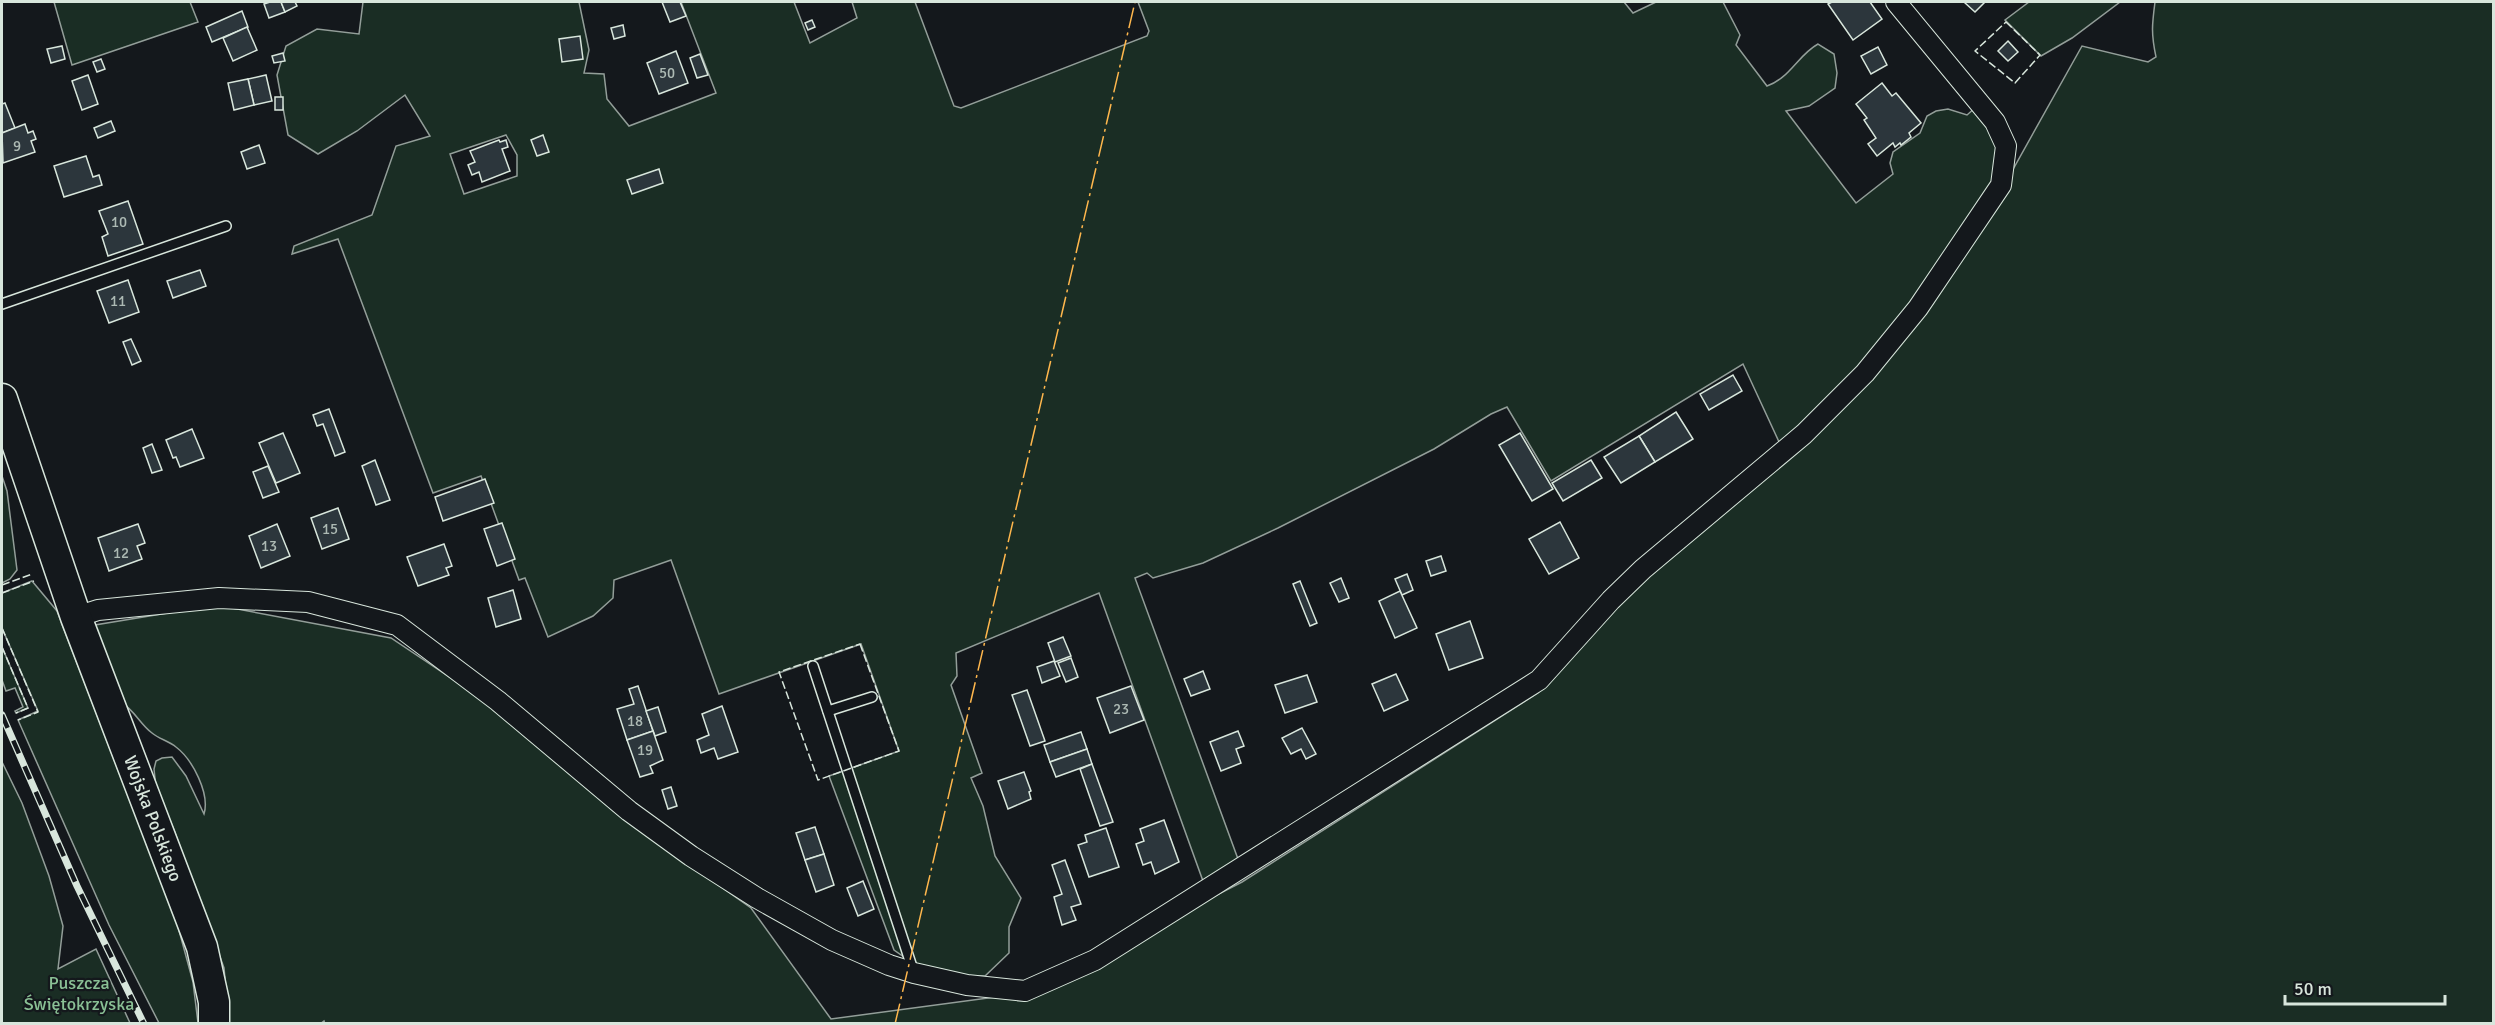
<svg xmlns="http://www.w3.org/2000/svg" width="2495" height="1025" viewBox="0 0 2495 1025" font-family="Signika,sans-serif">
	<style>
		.green { fill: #1a2d24; stroke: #939e99; stroke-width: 1.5; fill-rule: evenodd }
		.building { fill: #2c363c; stroke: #d8e6dc; stroke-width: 1.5 }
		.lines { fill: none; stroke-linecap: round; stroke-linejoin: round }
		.lane-casing { stroke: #d8e6dc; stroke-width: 12 }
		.street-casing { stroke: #d8e6dc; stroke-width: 22 }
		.primary-casing { stroke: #d8e6dc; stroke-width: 33 }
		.lane { stroke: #14181c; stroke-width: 9 }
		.street { stroke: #14181c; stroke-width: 20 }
		.primary { stroke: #14181c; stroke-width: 30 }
		.rail-casing { stroke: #d8e6dc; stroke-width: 7 }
		.rail { stroke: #14181c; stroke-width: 4.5; stroke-dasharray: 14; stroke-linecap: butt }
		.fence { stroke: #d8e6dc; stroke-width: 1.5; stroke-dasharray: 8 3; stroke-linecap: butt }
		.power { stroke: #ffb74d; stroke-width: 1.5; stroke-dasharray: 21 4.5 3 4.5; stroke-linecap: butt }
		.labels { text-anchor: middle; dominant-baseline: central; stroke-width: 4.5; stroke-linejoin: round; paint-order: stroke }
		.number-label { font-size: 15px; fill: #adbab4 }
		.street-label { font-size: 18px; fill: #d8e6dc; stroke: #14181c }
		.park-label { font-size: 18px; fill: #8ac095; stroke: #14181c }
	</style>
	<rect width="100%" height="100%" fill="#14181c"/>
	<g class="green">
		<polygon points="54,2 190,2 198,22 72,65"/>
		<path d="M363 2H579L589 50 584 73 604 74 607 99 629 126 716 93 681 2H794L810 43 857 18 852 2H915L954 106 961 108 1147 36 1149 31 1138 2H1624L1633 13 1656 2H1723L1740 35 1736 45 1767 86C1790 78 1798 55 1818 44L1834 54 1837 73 1835 88 1809 106 1786 111 1856 203 1893 174 1890 163 1893 152 1920 133 1927 116 1936 111 1948 109 1967 115 1976 107 1996 135 1998 174 1937 270 1875 350 1780 444 1743 364 1551 481 1507 407 1491 414 1434 449 1278 528 1203 563 1153 578 1147 573 1135 578 1238 859 1203 881 1099 593 956 653 957 676 951 685 982 773 971 778 983 806 995 856 1021 898 1009 927V953L985 976H961L920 968 894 950 829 776 899 751 861 644 719 694 671 560 614 580 613 598 593 616 548 637 525 578 519 580 481 476 433 493 338 239 292 254 294 246 372 215 396 146 430 136 405 95 357 131 318 154 288 135 277 75 286 46 317 29 359 34ZM506 135 517 155V176L464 194 450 154Z"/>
		<polygon points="2029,2 2120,2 2072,38 2041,56 2005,20"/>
		<path d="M2155 2H2493V1023L325 1024 324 1021 320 1024 229 1023 224 968 174 830 156 788 154 769 156 761 162 758 172 757 186 776 204 814C210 794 193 760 176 747 169 741 159 739 152 733 140 724 135 711 122 703L93 630 95 625 216 605 391 638 491 705 617 814 751 908 831 1019 1025 993 1242 882 1538 693 1628 590 1801 448 2007 180 2082 46 2148 62 2156 57C2151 33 2152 25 2155 2Z"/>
		<polygon points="2,476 7,491 17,570 10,579 2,583"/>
		<polygon points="32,581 57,611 177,923 193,982 198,1023 159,1023 109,925 18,720 38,711 2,628 2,593"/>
		<polygon points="2,647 28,708 16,713 15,711 23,707 15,688 6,691 2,680"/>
		<polygon points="2,762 22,803 49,876 63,926 58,969 96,949 130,1023 2,1023"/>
	</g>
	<g class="building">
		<polygon points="270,2 281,2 285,12 269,18 264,4"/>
		<polygon points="281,2 295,2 297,6 285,12"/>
		<polygon points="662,2 680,2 686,16 670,22"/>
		<polygon points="1832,2 1870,2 1882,19 1853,40 1828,4"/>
		<polygon points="1964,2 1985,2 1975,12"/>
		<polygon points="242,11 248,27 212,42 206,27"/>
		<polygon points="812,20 815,27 808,30 805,23"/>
		<polygon points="623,25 625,36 614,39 611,28"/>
		<polygon points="247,27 257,50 233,61 223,38"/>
		<polygon points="580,36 583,59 562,62 559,39"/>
		<polygon points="2008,41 2018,52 2008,61 1998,51"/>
		<polygon points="62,46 65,59 51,63 47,49"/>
		<polygon points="1878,47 1887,65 1871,74 1861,56"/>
		<polygon points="676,51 688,83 659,94 647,63"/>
		<polygon points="283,53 285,61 274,63 272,56"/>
		<polygon points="700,54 708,75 697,78 690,58"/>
		<polygon points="101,59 105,69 97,72 93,62"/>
		<polygon points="88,75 98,104 82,110 72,81"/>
		<polygon points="266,75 272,101 254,105 248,79"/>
		<polygon points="248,79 254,105 234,110 228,83"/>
		<polygon points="1882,83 1892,96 1896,93 1921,123 1909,133 1911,137 1901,145 1900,143 1895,147 1893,143 1877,156 1868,144 1876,138 1864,120 1867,118 1856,104"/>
		<rect x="275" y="97" width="8" height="13"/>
		<polygon points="5,103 15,128 2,133 2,104"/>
		<polygon points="111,121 115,131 98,138 94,128"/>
		<polygon points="25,124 28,133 33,131 36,139 31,141 35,152 3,163 2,133"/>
		<polygon points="543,135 549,152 537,156 531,140"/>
		<polygon points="499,140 500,142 506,140 508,147 502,149 510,171 482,182 479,172 472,175 468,165 475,162 470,151"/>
		<polygon points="259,145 265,163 247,169 241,152"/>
		<polygon points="86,156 93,177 99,175 102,185 64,197 54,166"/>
		<polygon points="659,169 663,183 632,194 627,180"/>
		<polygon points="128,201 143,244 108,256 102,237 108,234 99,211"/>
		<polygon points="200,270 206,286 173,298 167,281"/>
		<polygon points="128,280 139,312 109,323 97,291"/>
		<polygon points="131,339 141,361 132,365 123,342"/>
		<polygon points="1733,375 1742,391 1709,410 1700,394"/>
		<polygon points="329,409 345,452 335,456 323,424 317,426 313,415"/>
		<polygon points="1676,412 1693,439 1655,462 1639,436"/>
		<polygon points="192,429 204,458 180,467 176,457 173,458 166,440"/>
		<polygon points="283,433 300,473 276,483 259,443"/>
		<polygon points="1520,433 1553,489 1532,501 1499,445"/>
		<polygon points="1639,436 1655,462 1621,483 1604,457"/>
		<polygon points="152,444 162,470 152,473 143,448"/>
		<polygon points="375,460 390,500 376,505 362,466"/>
		<polygon points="1591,460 1602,478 1563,501 1552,483"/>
		<polygon points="268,466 279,492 263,498 253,472"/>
		<polygon points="485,479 494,503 443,521 435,497"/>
		<polygon points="338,508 349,539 322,549 311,518"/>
		<polygon points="1560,522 1579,558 1549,574 1529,539"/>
		<polygon points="502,523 515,559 497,566 484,529"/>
		<polygon points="138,524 145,543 137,546 142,559 109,571 98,538"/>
		<polygon points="277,524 290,556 261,568 249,536"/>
		<polygon points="444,544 452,566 446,568 449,575 418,586 407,557"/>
		<polygon points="1441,556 1446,571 1431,576 1426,561"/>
		<polygon points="1407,574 1413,590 1402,595 1395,579"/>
		<polygon points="1341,578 1349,598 1339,602 1330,583"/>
		<polygon points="1300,581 1317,623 1310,626 1293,584"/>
		<polygon points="513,590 521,619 496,627 488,598"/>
		<polygon points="1400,591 1417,628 1395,638 1379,601"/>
		<polygon points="1470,621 1483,658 1449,670 1436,634"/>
		<polygon points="1063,637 1071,656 1055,662 1048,643"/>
		<polygon points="1071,658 1078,677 1066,682 1058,663"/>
		<polygon points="1054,661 1060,676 1042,683 1037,667"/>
		<polygon points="1203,671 1210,689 1191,696 1184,679"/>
		<polygon points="1396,674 1408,700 1384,711 1372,684"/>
		<polygon points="1307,675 1317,702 1285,713 1275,685"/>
		<polygon points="638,686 653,731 627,740 617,709 634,704 629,689"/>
		<polygon points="1131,686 1144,720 1110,733 1097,698"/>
		<polygon points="1027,690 1045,741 1030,746 1012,695"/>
		<polygon points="722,706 738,752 718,759 714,748 701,753 697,740 709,735 702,714"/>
		<polygon points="658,707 666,732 655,736 646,711"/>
		<polygon points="1302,728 1316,754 1306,759 1301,749 1291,754 1282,738"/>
		<polygon points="653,731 663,760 650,766 653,773 640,777 627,740"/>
		<polygon points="1238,731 1244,746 1236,749 1241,763 1221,771 1210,742"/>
		<polygon points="1081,732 1087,749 1050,762 1044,745"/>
		<polygon points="1087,749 1092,764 1056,777 1050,762"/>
		<polygon points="1092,764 1113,822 1100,826 1080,769"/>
		<polygon points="1024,772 1031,791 1029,792 1031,799 1008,809 998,781"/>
		<polygon points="671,787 677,806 668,809 662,790"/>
		<polygon points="1164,820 1179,862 1155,874 1151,862 1143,865 1136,844 1144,841 1140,829"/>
		<polygon points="815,827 824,854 805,860 796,833"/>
		<polygon points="1106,828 1119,867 1089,877 1078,845 1087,842 1085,835"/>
		<polygon points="824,854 834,885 816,892 805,860"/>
		<polygon points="1065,860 1081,904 1071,907 1076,920 1062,925 1054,897 1062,894 1052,865"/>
		<polygon points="863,881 874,909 858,916 847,888"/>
	</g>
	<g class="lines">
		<g class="lane-casing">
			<g id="lane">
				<polyline points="2,304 226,226"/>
				<polyline points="813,666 914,973"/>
				<polyline points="828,711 872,697"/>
			</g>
		</g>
		<g class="street-casing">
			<polyline id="street" points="76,617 98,610 219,598 308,602 397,625 498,701 629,811 691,856 757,898 832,940 889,965 914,973 967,985 1025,991 1095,960 1539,680 1611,600 1643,569 1804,434 1865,373 1918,308 2001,185 2006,146 1995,122 1896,2"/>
		</g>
		<g class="primary-casing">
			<g id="primary">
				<path id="s1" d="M2 399 76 617 202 947 214 1002V1024"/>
			</g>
		</g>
		<use href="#lane" class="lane"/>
		<use href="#street" class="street"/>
		<use href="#primary" class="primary"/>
		<g class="rail-casing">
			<polyline id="rail" points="2,715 77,886 144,1024"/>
		</g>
		<use href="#rail" class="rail"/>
		<g class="fence">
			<polygon points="2006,22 2040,55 2015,83 1975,51"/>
			<polyline points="2,585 32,574"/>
			<polyline points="2,593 34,581"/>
			<polyline points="2,628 38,712 18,720"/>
			<polygon points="860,644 899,751 818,780 779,672"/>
			<polyline points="2,647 28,708 16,713"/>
		</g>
		<polyline class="power" points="895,1024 1135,2"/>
	</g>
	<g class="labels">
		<g class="number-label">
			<text x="667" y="73">50</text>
			<text x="17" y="146">9</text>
			<text x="119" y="222">10</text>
			<text x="118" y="301">11</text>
			<text x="330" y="529">15</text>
			<text x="269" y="546">13</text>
			<text x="121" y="553">12</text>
			<text x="1121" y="709">23</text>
			<text x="635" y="721">18</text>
			<text x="645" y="750">19</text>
		</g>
		<g class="street-label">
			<text stroke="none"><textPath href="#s1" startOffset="446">Wojska Polskiego</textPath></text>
		</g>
		<g class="park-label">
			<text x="79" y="983">Puszcza<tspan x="79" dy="21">Świętokrzyska</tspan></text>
		</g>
	</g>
	<rect width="2495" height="1025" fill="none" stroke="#d8e6dc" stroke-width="6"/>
	<path d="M2285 995v9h160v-9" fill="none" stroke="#d8e6dc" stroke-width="3"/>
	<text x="2294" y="995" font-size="18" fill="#d8e6dc" stroke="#14181c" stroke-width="4.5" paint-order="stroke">50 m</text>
</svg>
